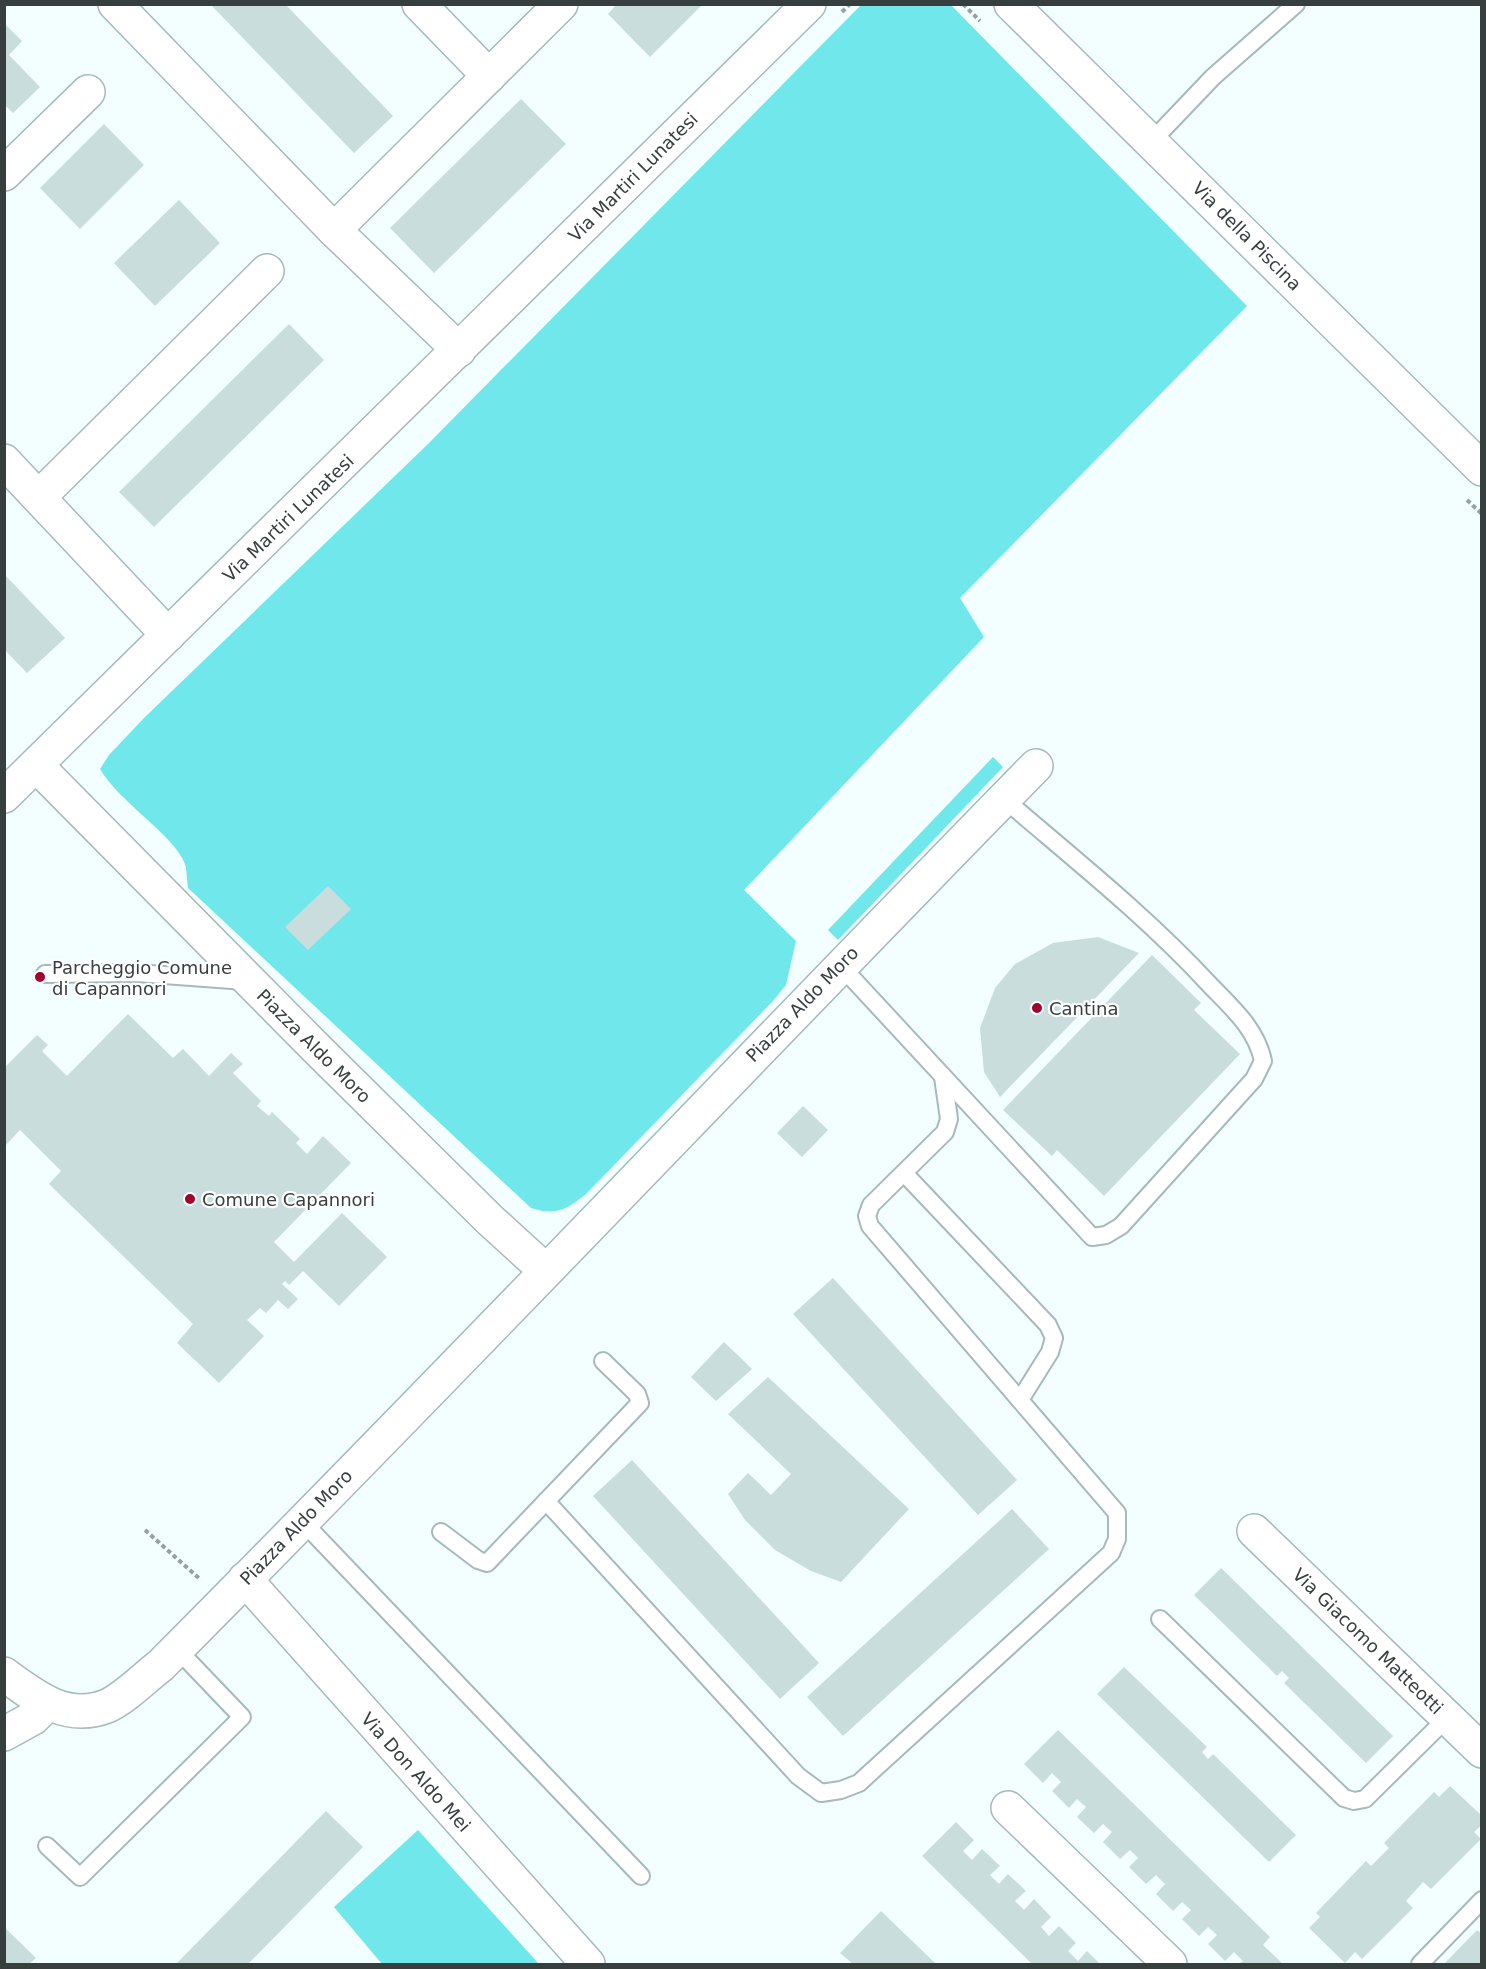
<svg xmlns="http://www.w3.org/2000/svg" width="1486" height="1969" viewBox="0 0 1486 1969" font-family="'DejaVu Sans',sans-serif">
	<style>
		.green { fill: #70e8eb }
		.building { fill: #c9dddd }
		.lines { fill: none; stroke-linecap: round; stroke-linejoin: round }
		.service-casing { stroke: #a6baba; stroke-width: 20 }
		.minor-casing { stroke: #a6baba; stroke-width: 36 }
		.path { stroke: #97a1a1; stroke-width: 4; stroke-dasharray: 4.5 3; stroke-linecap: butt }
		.service { stroke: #fff; stroke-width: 16 }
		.minor { stroke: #fff; stroke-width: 33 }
		.poi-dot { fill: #a2032f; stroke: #fff; stroke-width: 2 }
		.labels { text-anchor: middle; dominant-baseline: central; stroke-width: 4.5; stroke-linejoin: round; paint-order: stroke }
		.street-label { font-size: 18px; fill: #363e3e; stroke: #fff }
		.poi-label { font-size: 18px; fill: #363e3e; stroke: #fff; text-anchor: start }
	</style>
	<rect width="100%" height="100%" fill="#f2feff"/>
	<g class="green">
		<path d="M950 4 1247 306 960 598 984 637 744 890 796 941 786 985 773 1001 586 1194C566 1210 556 1216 531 1208L188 888C187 881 187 871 185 864 175 836 118 801 100 769L109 755 144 718 428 444 861 5Z"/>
		<polygon points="993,757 1003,767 838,940 828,930"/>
		<polygon points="418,1830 539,1964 382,1964 334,1907"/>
	</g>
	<g class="building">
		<polygon points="617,4 703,4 650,57 608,14"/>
		<polygon points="211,5 286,5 393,116 354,153"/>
		<polygon points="4,23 22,41 9,55 40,87 13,113 4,104"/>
		<polygon points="521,99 566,144 434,273 390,228"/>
		<polygon points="104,124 144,165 80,229 40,188"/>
		<polygon points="179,200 220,243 155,306 114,263"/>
		<polygon points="289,324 324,360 154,527 119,492"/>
		<polygon points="4,574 65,638 27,673 4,649"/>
		<polygon points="328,886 351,909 308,950 285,927"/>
		<polygon points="1098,937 1139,953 1000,1097 984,1072 980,1028 995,988 1015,964 1053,943"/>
		<polygon points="1152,955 1201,1003 1194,1010 1240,1054 1104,1196 1057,1150 1052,1156 1003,1110"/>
		<polygon points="128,1014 173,1058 183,1049 209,1076 231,1053 243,1064 233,1073 261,1101 257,1106 269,1116 272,1112 300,1139 296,1143 307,1154 323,1136 351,1163 274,1242 294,1262 342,1213 387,1257 339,1306 303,1271 289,1285 285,1281 282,1284 298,1299 288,1309 278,1300 266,1313 260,1308 247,1320 264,1336 219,1383 177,1343 193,1324 49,1184 61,1171 20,1130 4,1147 4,1068 37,1035 48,1045 42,1051 67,1076"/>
		<polygon points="803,1106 828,1130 802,1157 777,1133"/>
		<polygon points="833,1278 1017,1480 978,1515 793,1314"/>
		<polygon points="724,1342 752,1369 716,1401 691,1377"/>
		<polygon points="768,1377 909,1509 841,1582 811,1571 775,1550 745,1520 728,1494 748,1473 771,1495 791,1474 728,1414"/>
		<polygon points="632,1460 819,1663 780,1699 593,1496"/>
		<polygon points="1012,1509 1049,1549 843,1736 807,1697"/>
		<polygon points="1221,1568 1393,1736 1366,1763 1284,1683 1289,1678 1282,1671 1277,1676 1194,1595"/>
		<polygon points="1124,1667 1207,1747 1202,1752 1208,1759 1213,1754 1296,1835 1269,1862 1097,1694"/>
		<polygon points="1058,1730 1270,1937 1263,1945 1283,1964 1239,1964 1243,1961 1234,1952 1225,1961 1208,1944 1217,1935 1208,1927 1199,1936 1182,1919 1191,1910 1182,1902 1173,1911 1156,1894 1165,1884 1156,1875 1146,1884 1129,1867 1138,1858 1130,1850 1120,1859 1103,1842 1112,1832 1103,1824 1094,1833 1077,1817 1086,1807 1077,1799 1069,1808 1052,1791 1061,1782 1052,1773 1043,1783 1024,1764"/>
		<polygon points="1450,1786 1482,1816 1482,1825 1474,1832 1481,1839 1431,1889 1423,1882 1406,1901 1413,1908 1362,1959 1355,1952 1345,1963 1309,1928 1320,1917 1316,1913 1366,1861 1371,1866 1389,1848 1384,1843 1434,1792 1439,1797"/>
		<polygon points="326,1811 363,1847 248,1964 176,1964"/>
		<polygon points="956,1822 974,1840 963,1851 972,1860 982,1849 1000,1866 990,1875 999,1884 1008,1874 1026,1891 1015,1901 1024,1910 1034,1899 1051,1917 1041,1927 1049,1936 1059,1926 1076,1943 1068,1951 1078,1961 1087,1951 1100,1964 1032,1964 922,1856"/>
		<polygon points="881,1911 936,1964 853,1964 840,1953"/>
		<polygon points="4,1927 36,1958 29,1964 4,1964"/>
		<polygon points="1477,1930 1482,1934 1482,1964 1444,1964"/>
	</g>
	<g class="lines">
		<g class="service-casing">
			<g id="service">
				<polyline points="1151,142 1213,77 1296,4"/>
				<path d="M840 965 1092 1237 1106 1235 1121 1226 1254 1079 1263 1061C1256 1028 1232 1008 1209 984 1146 916 1074 859 1004 799"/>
				<polyline points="45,974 137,973 245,981"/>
				<polyline points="904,1173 1048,1325 1054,1338 1050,1352 1020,1400"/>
				<polyline points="546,1501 798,1776 821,1793 841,1790 859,1783 1111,1553 1117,1539 1117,1513 870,1226 867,1216 871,1205 945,1132 949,1119 943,1077"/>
				<polyline points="302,1521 641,1876"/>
				<polyline points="441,1532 478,1560 487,1563 640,1403 637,1394 603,1361"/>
				<polyline points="1160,1619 1344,1798 1354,1801 1365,1799 1447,1718"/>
				<polyline points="47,1846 80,1877 242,1717 177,1649"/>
				<polyline points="1420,1964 1482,1900"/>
			</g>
		</g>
		<g class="minor-casing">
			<g id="minor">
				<polyline points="115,4 334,230 459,350"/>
				<polyline points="419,4 489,76"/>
				<polyline points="1011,4 1482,469"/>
				<polyline points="4,174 88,92"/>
				<polyline points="334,230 561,4"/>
				<polyline points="4,461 168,635"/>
				<polyline points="39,497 267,271"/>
				<polyline points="36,765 316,1048 490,1220 546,1271"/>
				<polyline points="4,796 809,4"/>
				<polyline points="1254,1531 1482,1751"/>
				<polyline points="245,1579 588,1964"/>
				<path d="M4 1674C35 1697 67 1722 107 1706 125 1698 144 1678 160 1666 455 1370 743 1065 1036 766"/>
				<polyline points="4,1734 33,1718 47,1704"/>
				<polyline points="1008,1808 1170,1964"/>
			</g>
		</g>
		<g class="path">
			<polyline points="963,4 980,21"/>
			<polyline points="842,12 850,4"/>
			<polyline points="1467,500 1482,514"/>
			<polyline points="145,1530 201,1580"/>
		</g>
		<use href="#service" class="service"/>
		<use href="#minor" class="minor"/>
	</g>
	<g class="poi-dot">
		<circle cx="40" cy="977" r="6"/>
		<circle cx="1037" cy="1008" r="6"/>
		<circle cx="190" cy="1199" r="6"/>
	</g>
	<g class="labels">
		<g class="street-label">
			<text transform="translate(633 177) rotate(-45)">Via Martiri Lunatesi</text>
			<text transform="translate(1247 236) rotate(45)">Via della Piscina</text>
			<text transform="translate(288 518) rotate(-44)">Via Martiri Lunatesi</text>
			<text transform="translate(802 1004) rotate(-46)">Piazza Aldo Moro</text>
			<text transform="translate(314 1046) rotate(45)">Piazza Aldo Moro</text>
			<text transform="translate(296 1527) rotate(-46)">Piazza Aldo Moro</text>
			<text transform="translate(1368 1641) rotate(44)">Via Giacomo Matteotti</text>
			<text transform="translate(416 1772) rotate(48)">Via Don Aldo Mei</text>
		</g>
		<g class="poi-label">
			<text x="52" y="967">Parcheggio Comune<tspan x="52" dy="21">di Capannori</tspan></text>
			<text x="1049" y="1008">Cantina</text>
			<text x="202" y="1199">Comune Capannori</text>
		</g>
	</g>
	<rect width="1486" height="1969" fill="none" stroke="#363e3e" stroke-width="12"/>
</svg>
